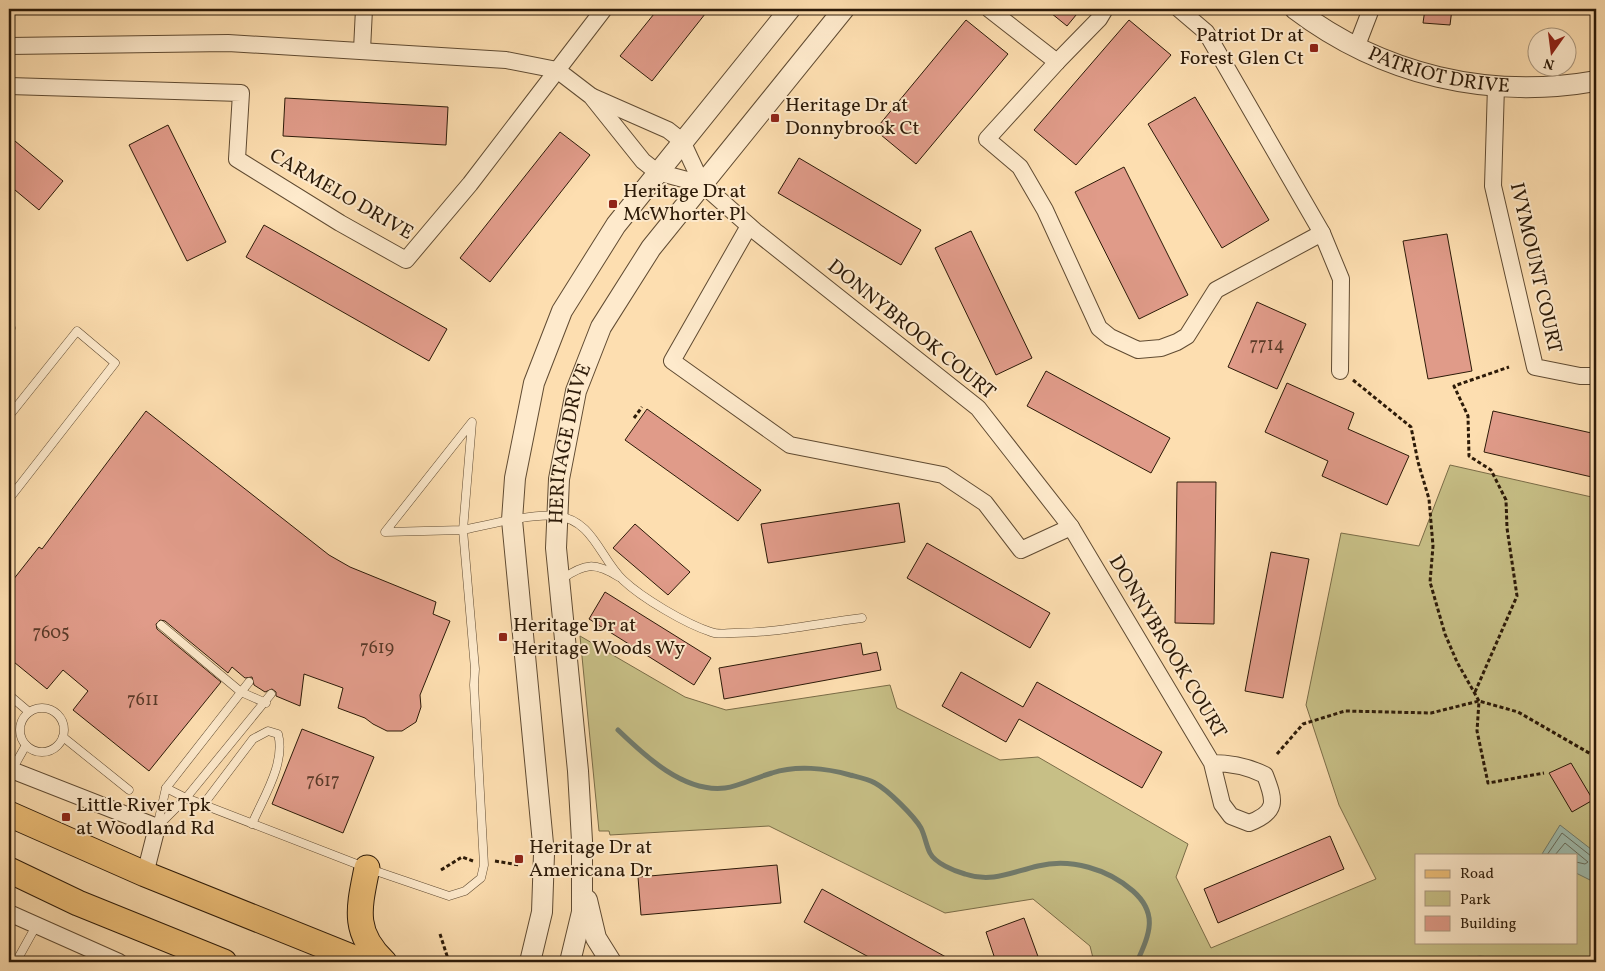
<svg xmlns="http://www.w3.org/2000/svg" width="1605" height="971" viewBox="0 0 1605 971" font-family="Vollkorn,serif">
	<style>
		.green { fill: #c7bf86; stroke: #7a6c47; fill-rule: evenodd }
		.water { fill: #9fbcae; stroke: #717b6c }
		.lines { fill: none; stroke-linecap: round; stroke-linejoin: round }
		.shore { stroke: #666b5b; stroke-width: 1 }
		.stream { stroke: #717b6c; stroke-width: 5 }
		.building { fill: #e09b89; stroke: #2c1a08 }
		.service-casing { stroke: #604b32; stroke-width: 9 }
		.minor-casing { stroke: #604b32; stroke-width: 18 }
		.tertiary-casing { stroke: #604b32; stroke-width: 22 }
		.primary-casing { stroke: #2c1a08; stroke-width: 27 }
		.path { stroke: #2c1a08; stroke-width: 3; stroke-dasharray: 4 2.5; stroke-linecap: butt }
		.service { stroke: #feeacc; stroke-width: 8 }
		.minor { stroke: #feeacc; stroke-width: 16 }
		.tertiary { stroke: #feeacc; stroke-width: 20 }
		.primary { stroke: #eebf78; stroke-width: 25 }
		.poi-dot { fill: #8f2418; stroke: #feeacc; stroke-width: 2 }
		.labels { text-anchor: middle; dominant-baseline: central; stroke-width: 4; stroke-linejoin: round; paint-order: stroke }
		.number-label { font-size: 18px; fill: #593a28 }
		.poi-label { font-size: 20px; fill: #2c1a08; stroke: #feeacc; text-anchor: start }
		.street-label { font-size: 20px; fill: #2c1a08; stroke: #feeacc }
	</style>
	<rect width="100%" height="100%" fill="#fddeb0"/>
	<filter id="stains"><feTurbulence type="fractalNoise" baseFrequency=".004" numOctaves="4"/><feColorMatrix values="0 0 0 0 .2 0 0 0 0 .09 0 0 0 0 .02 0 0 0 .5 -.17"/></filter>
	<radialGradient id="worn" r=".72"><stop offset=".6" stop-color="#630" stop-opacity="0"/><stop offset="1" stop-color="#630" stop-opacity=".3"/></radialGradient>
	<path class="green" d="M1450 465 1596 498V962H1094L1090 946 1033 899 945 913 769 826 610 835 609 831H599L580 636 685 697 726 710 890 685 897 708 1000 760 1038 757 1188 844 1176 877 1211 948 1376 879 1339 805 1306 705 1341 533 1419 546ZM1416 855H1576V942H1416Z"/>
	<polygon class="water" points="1560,825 1596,853 1596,883 1576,873 1576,855 1542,854"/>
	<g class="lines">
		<g class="shore">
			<polyline points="1547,855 1562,833 1591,856 1596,857"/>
			<polyline points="1555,855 1565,843 1588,862 1585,864 1576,862"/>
		</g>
		<g class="stream">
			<path d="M618 730C645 756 684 793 725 788 740 786 757 777 772 773 796 765 826 768 850 775 858 777 868 779 875 783 888 790 914 816 921 828 925 836 926 845 930 853 935 863 954 871 965 874 992 883 1012 872 1038 866 1071 858 1108 869 1133 891 1159 914 1149 935 1137 962"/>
			<path d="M1467 962C1476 956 1487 958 1497 962"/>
		</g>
	</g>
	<g class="building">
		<polygon points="658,9 709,9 652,81 620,56"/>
		<polygon points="1046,9 1081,9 1067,26"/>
		<polygon points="1425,9 1452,9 1450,25 1423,23"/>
		<polygon points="966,20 1008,54 916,164 875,130"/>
		<polygon points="1129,20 1171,55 1076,165 1034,130"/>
		<polygon points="1195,97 1269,220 1222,248 1148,124"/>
		<polygon points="285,98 448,107 446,145 283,136"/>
		<polygon points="168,125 226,242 187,261 129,145"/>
		<polygon points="560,132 590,155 490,282 460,258"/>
		<polygon points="9,136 63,181 39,210 9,185"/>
		<polygon points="799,158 921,230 901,265 778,193"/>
		<polygon points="1124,167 1188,295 1139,319 1075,192"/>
		<polygon points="264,225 447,329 429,361 246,257"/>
		<polygon points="971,231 1032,358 996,375 935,248"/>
		<polygon points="1447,234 1472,371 1428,379 1403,241"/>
		<polygon points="1257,302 1306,324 1277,389 1228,367"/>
		<polygon points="1046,371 1170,438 1151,473 1027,406"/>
		<polygon points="1287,383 1354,413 1348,429 1409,456 1387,505 1322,476 1328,461 1265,432"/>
		<polygon points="647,409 761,490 738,521 625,440"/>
		<polygon points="146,411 329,555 350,567 436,602 433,614 450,621 420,695 421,707 416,722 402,731 387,731 373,724 365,718 338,708 343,688 304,674 300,706 276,696 276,692 272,689 265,692 254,685 252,677 245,678 232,667 228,673 165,621 160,620 156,624 157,629 221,682 149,771 73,710 88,691 63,670 47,689 9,658 9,585 39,547 42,549"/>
		<polygon points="1493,411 1596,434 1596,478 1484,452"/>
		<polygon points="1177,482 1216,482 1214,624 1175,623"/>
		<polygon points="899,503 905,542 768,563 761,524"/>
		<polygon points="635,524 690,572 668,595 613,548"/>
		<polygon points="927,543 1050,613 1030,648 907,578"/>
		<polygon points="1271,552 1309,559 1283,698 1245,691"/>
		<polygon points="605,592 711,658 694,685 589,619"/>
		<polygon points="861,643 863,655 877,652 881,670 724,699 719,668"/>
		<polygon points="961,672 1023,707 1037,682 1162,752 1142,788 1019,719 1006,742 942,706"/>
		<polygon points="302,729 374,757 343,833 272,804"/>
		<polygon points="1571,763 1593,800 1572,812 1549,773"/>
		<polygon points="1330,836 1344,869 1218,923 1204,889"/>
		<polygon points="777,865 781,903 641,915 638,877"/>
		<polygon points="822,889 955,962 878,962 804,922"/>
		<polygon points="1024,918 1040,962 996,962 986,932"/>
	</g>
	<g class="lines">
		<g class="service-casing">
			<g id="service">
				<polyline points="9,328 11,328 9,331"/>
				<polyline points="9,416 77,331 115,363 9,499"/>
				<polygon points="472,422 463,530 385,532"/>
				<path d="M562 579C585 563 595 562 619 577"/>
				<polyline points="161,625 241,692 266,703"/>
				<polyline points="9,695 29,712"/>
				<circle cx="42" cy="730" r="22"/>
				<polyline points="63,737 129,790"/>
				<polyline points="12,770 26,745"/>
				<path d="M166 788 186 798 367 868 449 896 465 891 481 878 484 865 474 685 475 669 463 530C487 525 533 513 557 516 593 520 600 558 623 580 642 598 686 624 711 632 718 635 727 633 734 633 776 633 820 623 862 618"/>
				<path d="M203 805 253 739 268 731 278 734C286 763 263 798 252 824"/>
				<polyline points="157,827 186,798 271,694"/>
				<polyline points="157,827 166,788 249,682"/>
				<polyline points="16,962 36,926"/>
			</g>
		</g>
		<g class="minor-casing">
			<g id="minor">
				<polyline points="989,9 1057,62 1099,19 1105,9"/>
				<polyline points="9,46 228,43 506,60 557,70 591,96 643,161 657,172 702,184"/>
				<polyline points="1356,48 1371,9"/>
				<polyline points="362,50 364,9"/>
				<polyline points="1057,62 987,139 1020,167 1045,210 1099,328 1110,337 1138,350 1161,348 1177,342 1187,336 1216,290 1322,233 1206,32 1179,9"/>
				<polyline points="9,86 241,93 237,159 340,223 406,260 470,184 604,9"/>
				<polyline points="1496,86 1493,186 1535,367 1580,376 1596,376"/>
				<polyline points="593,97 668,130 682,141 702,184 755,231 978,408 1071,527"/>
				<path d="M749 226 672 361 790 445 943 475 985 503 1021 550 1071 527 1212 763 1222 804 1231 816 1249 823C1278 812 1275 801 1265 775 1247 766 1231 763 1212 763"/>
				<polyline points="1322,233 1341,279 1340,371"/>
				<polyline points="9,769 157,827 145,874"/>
				<polyline points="9,913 119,962"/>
			</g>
		</g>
		<g class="tertiary-casing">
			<g id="tertiary">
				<path id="s1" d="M1295 9C1382 75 1489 100 1596 81"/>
				<polyline points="587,900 596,938 611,962"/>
				<polyline points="530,962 542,912 544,854 512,520 515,478 534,383 562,311 616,225 790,9"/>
				<path id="s2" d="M570 962 582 912V841L578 771 556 548 559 479 576 391 601 327 651 248 844 9"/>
			</g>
		</g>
		<g class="primary-casing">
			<g id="primary">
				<polyline points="9,814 145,874 364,962"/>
				<path d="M367 868C359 908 352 932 384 962"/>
				<polyline points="9,870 78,903 224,962"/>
			</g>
		</g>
		<g class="path">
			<polyline points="1353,380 1411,427 1418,462 1429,499 1433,546 1430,582 1445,634 1457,662 1479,701 1477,731 1488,783 1544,773"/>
			<polyline points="634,418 642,407"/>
			<polyline points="1475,692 1517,596 1507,528 1506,500 1491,470 1469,456 1468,416 1454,386 1509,367"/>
			<polyline points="1277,754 1303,724 1345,711 1431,713 1479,701 1518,712 1596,757"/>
			<polyline points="495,861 519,865"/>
			<polyline points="441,870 462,857 473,861"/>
			<polyline points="440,934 449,962"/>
		</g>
		<use href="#service" class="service"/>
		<use href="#minor" class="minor"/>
		<use href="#tertiary" class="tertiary"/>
		<use href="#primary" class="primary"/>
	</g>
	<g class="poi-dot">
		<rect x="1309" y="43" width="10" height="10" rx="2.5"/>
		<rect x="770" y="113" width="10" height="10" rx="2.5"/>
		<rect x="608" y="199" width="10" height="10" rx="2.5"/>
		<rect x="498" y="632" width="10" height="10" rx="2.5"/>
		<rect x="61" y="812" width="10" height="10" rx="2.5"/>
		<rect x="514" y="854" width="10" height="10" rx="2.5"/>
	</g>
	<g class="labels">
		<g class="number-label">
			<text x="1267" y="345">7714</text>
			<text x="51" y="633">7605</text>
			<text x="377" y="648">7619</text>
			<text x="143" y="700">7611</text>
			<text x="323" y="781">7617</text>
		</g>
		<g class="poi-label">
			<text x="1304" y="36" text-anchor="end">Patriot Dr at<tspan x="1304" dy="23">Forest Glen Ct</tspan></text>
			<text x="785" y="106">Heritage Dr at<tspan x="785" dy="23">Donnybrook Ct</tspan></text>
			<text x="623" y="192">Heritage Dr at<tspan x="623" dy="23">McWhorter Pl</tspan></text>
			<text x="513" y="626">Heritage Dr at<tspan x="513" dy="23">Heritage Woods Wy</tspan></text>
			<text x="76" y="806">Little River Tpk<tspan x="76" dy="23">at Woodland Rd</tspan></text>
			<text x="529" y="848">Heritage Dr at<tspan x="529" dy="23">Americana Dr</tspan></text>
		</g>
		<g class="street-label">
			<text stroke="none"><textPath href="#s1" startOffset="159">PATRIOT DRIVE</textPath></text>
			<text transform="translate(341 195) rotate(30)">CARMELO DRIVE</text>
			<text transform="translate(1535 268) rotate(77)">IVYMOUNT COURT</text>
			<text transform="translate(911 330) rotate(39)">DONNYBROOK COURT</text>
			<text stroke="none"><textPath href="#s2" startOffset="522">HERITAGE DRIVE</textPath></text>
			<text transform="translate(1167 647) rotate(59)">DONNYBROOK COURT</text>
		</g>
	</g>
	<rect width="1605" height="971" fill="none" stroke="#fddeb0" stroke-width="30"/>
	<rect x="10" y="10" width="1585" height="951" fill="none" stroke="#2c1a08" stroke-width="2.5"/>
	<rect x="15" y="15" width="1575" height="941" fill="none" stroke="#2c1a08"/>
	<rect x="1415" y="854" width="162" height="90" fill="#feeacc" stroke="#aa977e"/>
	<rect x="1425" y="870" width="25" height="8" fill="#eebf78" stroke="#aa977e"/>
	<text x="1460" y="878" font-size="15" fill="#2c1a08">Road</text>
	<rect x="1425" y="891" width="25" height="15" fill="#c7bf86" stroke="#aa977e"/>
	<text x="1460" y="904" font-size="15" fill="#2c1a08">Park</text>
	<rect x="1425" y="916" width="25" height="15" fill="#e09b89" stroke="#aa977e"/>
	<text x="1460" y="928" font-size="15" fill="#2c1a08">Building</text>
	<g transform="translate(1552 52) rotate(194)"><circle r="24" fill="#feeacc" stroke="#aa977e"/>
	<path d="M0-4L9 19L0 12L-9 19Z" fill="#8f2418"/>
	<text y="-8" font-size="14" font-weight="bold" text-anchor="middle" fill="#2c1a08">N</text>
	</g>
	<rect width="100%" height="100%" filter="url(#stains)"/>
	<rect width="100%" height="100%" fill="url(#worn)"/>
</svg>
